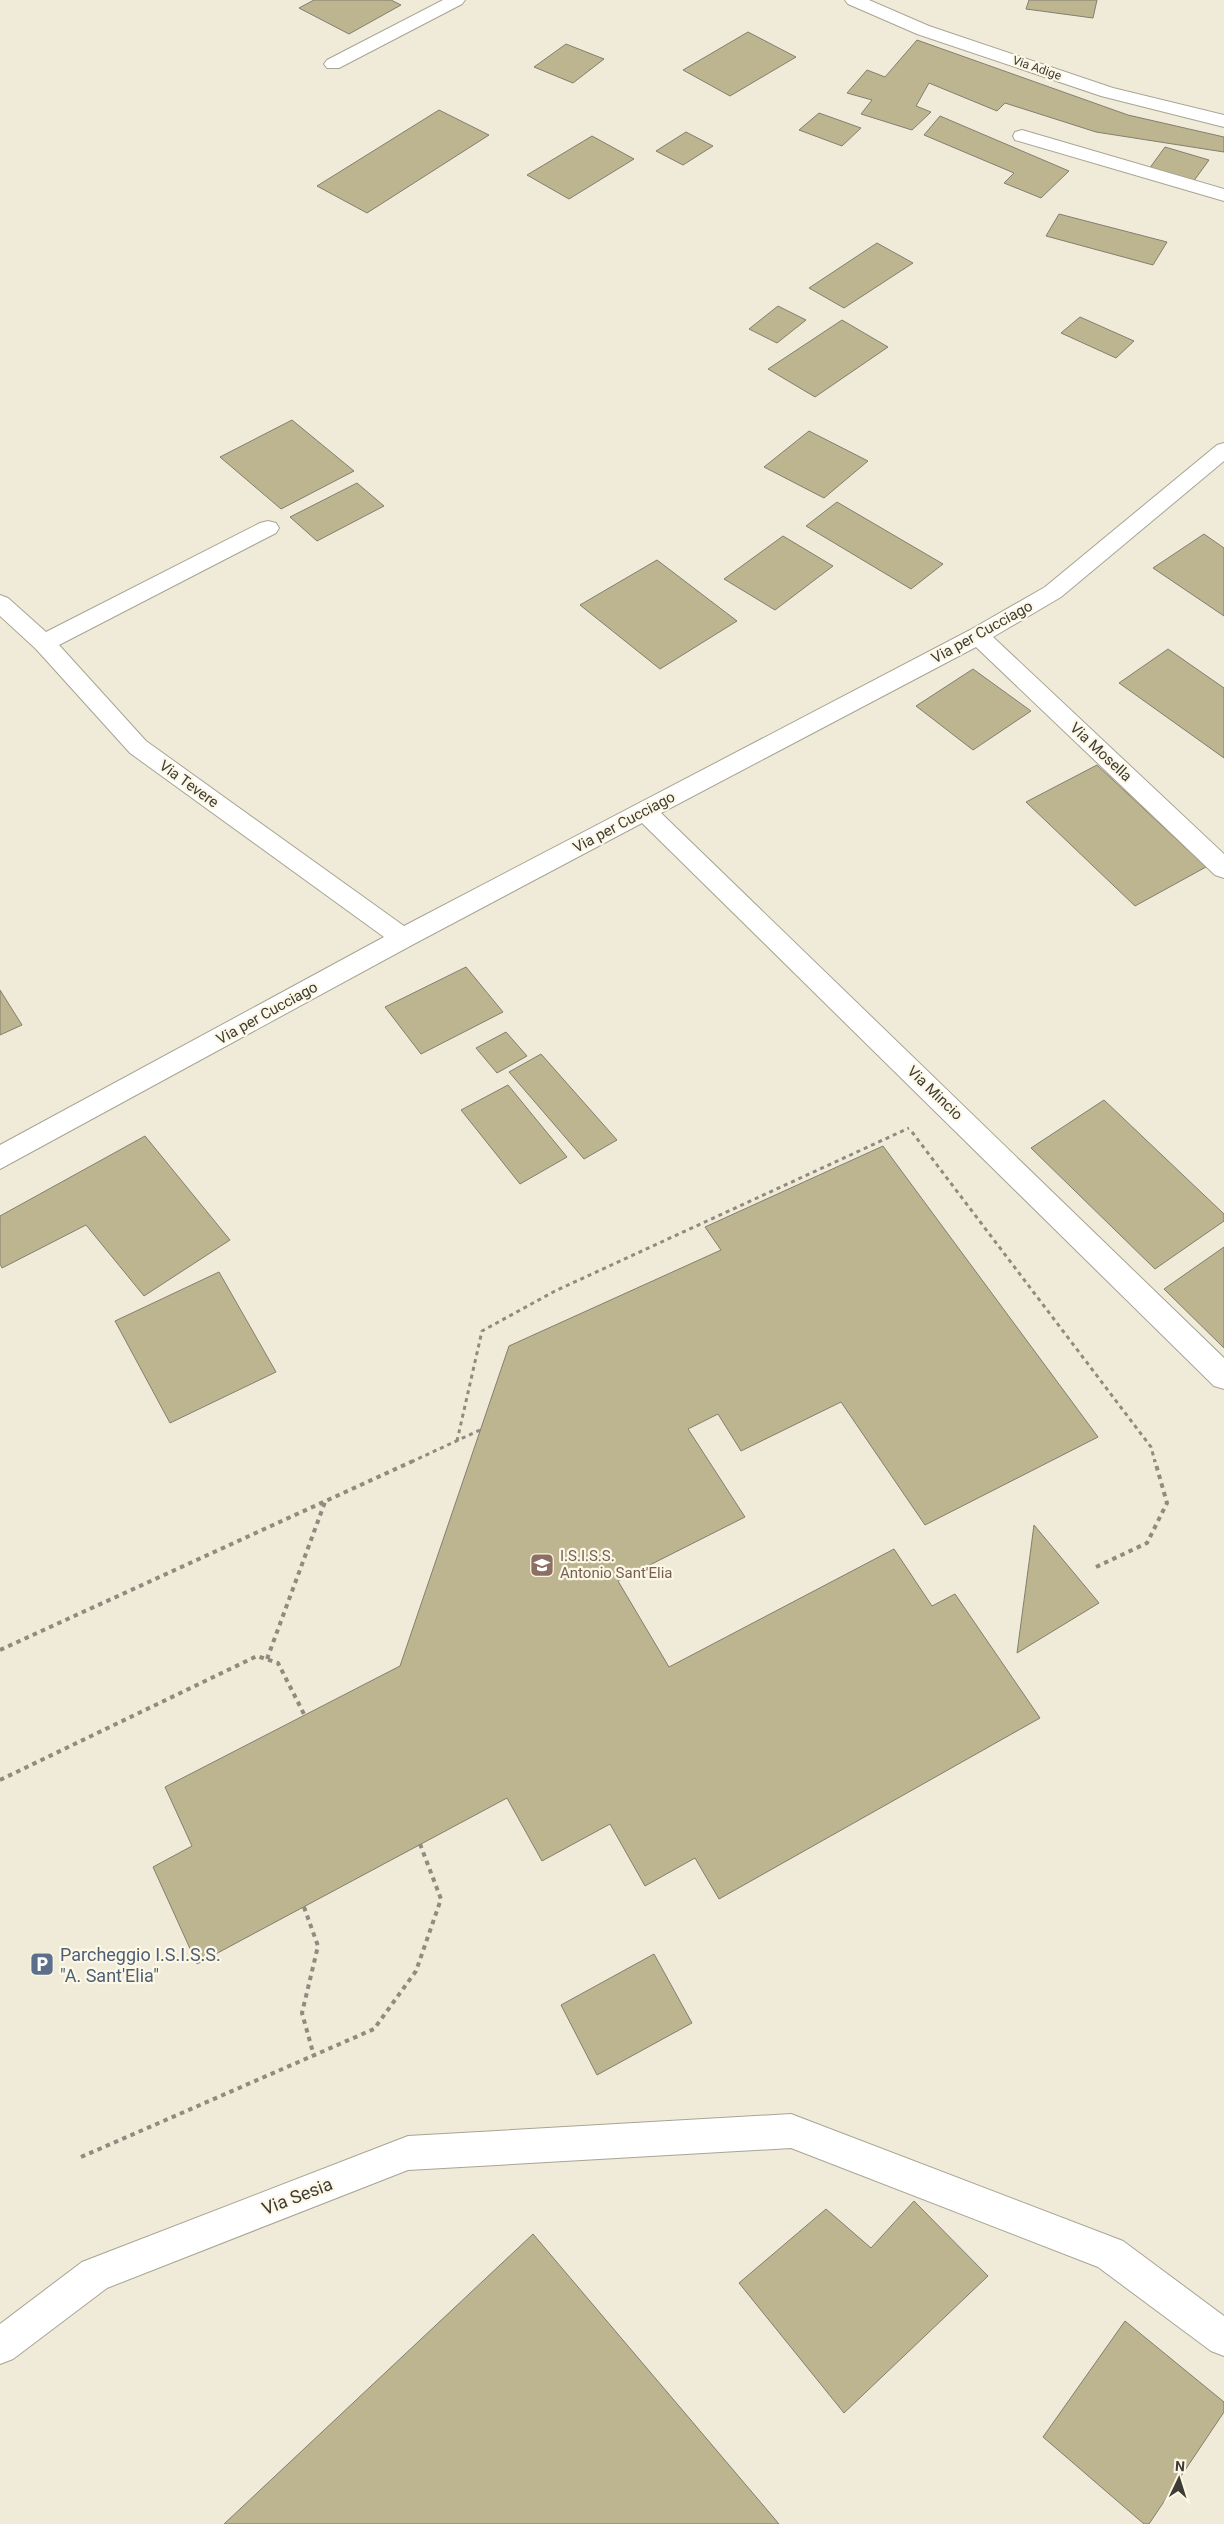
<svg xmlns="http://www.w3.org/2000/svg" width="1224" height="2524" viewBox="0 0 1224 2524" font-family="Roboto,sans-serif">
	<style>
		.building { fill: #bdb490; stroke: #837f6e }
		.lines { fill: none; stroke-linecap: round; stroke-linejoin: round }
		.minor-casing { stroke: #a8a493; stroke-width: 2 }
		.path-far1 { stroke: #8f8b7f; stroke-width: 3; stroke-dasharray: 4 4; stroke-linecap: butt }
		.path { stroke: #8f8b7f; stroke-width: 4; stroke-dasharray: 4.5 4.5; stroke-linecap: butt }
		.minor { fill: #fff; fill-rule: evenodd }
		.labels { text-anchor: middle; dominant-baseline: central; stroke-width: 4.5; stroke-linejoin: round; paint-order: stroke }
		.far-street-label { font-size: 12px; fill: #3e3c35; stroke: #fdf8e6 }
		.street-label { font-size: 15px; fill: #3e3c35; stroke: #fdf8e6 }
		.education-label { font-size: 15px; fill: #785e54; stroke: #fdf8e6; text-anchor: start }
		.near-service-label { font-size: 18px; fill: #4e5e75; stroke: #fdf8e6; text-anchor: start }
		.near-street-label { font-size: 18px; fill: #3e3c35; stroke: #fdf8e6 }
	</style>
	<rect width="100%" height="100%" fill="#f0ebd9"/>
	<g class="building">
		<polygon points="314,0 391,0 401,5 349,34 299,8"/>
		<polygon points="1029,0 1097,0 1093,18 1026,9"/>
		<polygon points="748,32 796,57 730,96 683,70"/>
		<polygon points="917,40 1128,115 1224,137 1224,152 1096,132 1005,103 997,111 929,83 916,106 931,112 912,130 861,114 872,100 847,93 867,70 885,77"/>
		<polygon points="566,44 604,59 573,83 534,67"/>
		<polygon points="439,110 489,135 367,213 317,186"/>
		<polygon points="819,113 861,128 842,146 799,130"/>
		<polygon points="940,116 1069,171 1041,198 1004,183 1014,173 924,135"/>
		<polygon points="686,132 713,146 683,165 656,151"/>
		<polygon points="592,136 634,159 569,199 527,175"/>
		<polygon points="1165,147 1209,160 1193,182 1149,169"/>
		<polygon points="1059,214 1167,242 1153,265 1046,236"/>
		<polygon points="877,243 913,263 844,308 809,288"/>
		<polygon points="778,306 806,320 777,343 749,329"/>
		<polygon points="1080,317 1134,341 1116,358 1061,333"/>
		<polygon points="842,320 888,347 815,397 768,369"/>
		<polygon points="292,420 354,471 281,509 220,457"/>
		<polygon points="809,431 868,461 824,498 764,467"/>
		<polygon points="357,483 384,506 317,541 290,517"/>
		<polygon points="837,502 943,564 911,589 806,526"/>
		<polygon points="1204,534 1224,548 1224,616 1153,568"/>
		<polygon points="783,536 833,566 775,610 724,579"/>
		<polygon points="657,560 737,621 660,669 580,605"/>
		<polygon points="1168,649 1224,688 1224,758 1119,683"/>
		<polygon points="973,669 1031,711 973,750 916,706"/>
		<polygon points="1097,765 1206,867 1135,906 1026,802"/>
		<polygon points="466,967 503,1012 421,1054 385,1007"/>
		<polygon points="0,990 22,1025 0,1035"/>
		<polygon points="506,1032 527,1056 497,1073 476,1048"/>
		<polygon points="541,1054 617,1140 584,1159 509,1072"/>
		<polygon points="508,1085 567,1157 520,1184 461,1110"/>
		<polygon points="1104,1100 1224,1214 1224,1221 1155,1269 1031,1148"/>
		<polygon points="145,1136 230,1240 144,1296 86,1225 2,1268 0,1264 0,1216"/>
		<polygon points="883,1146 1098,1437 925,1525 841,1402 741,1451 718,1414 688,1429 745,1517 618,1581 669,1667 894,1549 932,1606 955,1594 1040,1718 719,1899 695,1858 645,1886 610,1824 542,1861 507,1798 197,1964 153,1867 192,1846 165,1787 400,1666 509,1346 721,1250 705,1227"/>
		<polygon points="1224,1247 1224,1348 1164,1289"/>
		<polygon points="219,1272 276,1372 170,1423 115,1321"/>
		<polygon points="1034,1525 1099,1603 1017,1653"/>
		<polygon points="654,1954 692,2023 597,2075 561,2005"/>
		<polygon points="914,2201 988,2276 844,2413 739,2283 826,2209 871,2248"/>
		<polygon points="533,2234 779,2524 224,2524"/>
		<polygon points="1125,2321 1224,2402 1224,2412 1149,2524 1144,2524 1043,2437"/>
	</g>
	<g class="lines">
		<g class="minor-casing">
			<g id="minor">
				<polygon points="443,0 465,0 462,4 339,68 327,68 324,64 327,60"/>
				<polygon points="845,0 869,0 929,26 1113,88 1224,115 1224,127 1101,96 917,34 848,4"/>
				<polygon points="1022,130 1224,189 1224,201 1015,140 1013,136 1015,132"/>
				<polygon points="1224,443 1224,461 1061,597 993,637 1224,854 1224,878 1215,875 976,647 661,813 1224,1358 1224,1389 1214,1386 642,823 412,945 0,1169 0,1145 384,937 130,753 36,649 0,616 0,595 8,598 46,632 260,523 268,521 276,523 279,528 276,533 59,645 146,741 404,926 970,630 1045,587 1217,445"/>
				<polygon points="791,2114 1123,2241 1224,2316 1224,2356 1211,2351 1098,2267 791,2148 408,2170 107,2288 13,2359 0,2364 0,2324 82,2262 408,2136"/>
			</g>
		</g>
		<g class="path-far1">
			<polyline points="912,1132 1151,1447 1155,1462"/>
			<polyline points="457,1441 482,1331 555,1291 909,1128"/>
			<polyline points="411,1462 480,1430"/>
		</g>
		<g class="path">
			<polyline points="1096,1567 1147,1543 1167,1503 1155,1461"/>
			<polyline points="0,1650 413,1461"/>
			<polyline points="267,1659 325,1502"/>
			<polyline points="0,1780 257,1656 278,1663 305,1716"/>
			<polyline points="304,1907 318,1946 302,2013 314,2056"/>
			<polyline points="81,2157 374,2029 416,1971 441,1899 420,1844"/>
		</g>
		<use href="#minor" class="minor"/>
	</g>
	<defs>
		<g id="school-square" transform="scale(1.25)"><rect x="-9" y="-9" width="18" height="18" rx="4" fill="#8d6e63" stroke="#fdf8e6"/><path d="M0-5L7-2L0 1L-7-2ZM-4 1L0 2.5L4 1V4Q0 6-4 4Z" fill="#fff"/></g>
		<g id="parking-square" transform="scale(1.25)"><rect x="-9" y="-9" width="18" height="18" rx="4" fill="#5c6f8a" stroke="#fdf8e6"/><path d="M-3.5-5.5H1a3.5 3.5 0 0 1 0 7H-1V5.5H-3.5ZM-1-3.4V-.6H.8a1.4 1.4 0 0 0 0-2.8Z" fill="#fff"/></g>
	</defs>
	<g fill-rule="evenodd">
		<use href="#school-square" x="542" y="1565"/>
		<use href="#parking-square" x="42" y="1964"/>
	</g>
	<g class="labels">
		<g class="far-street-label">
			<text transform="translate(1037 68) rotate(19)">Via Adige</text>
		</g>
		<g class="street-label">
			<text transform="translate(982 632) rotate(-29)">Via per Cucciago</text>
			<text transform="translate(1101 752) rotate(43)">Via Mosella</text>
			<text transform="translate(189 784) rotate(36)">Via Tevere</text>
			<text transform="translate(624 822) rotate(-28)">Via per Cucciago</text>
			<text transform="translate(267 1013) rotate(-29)">Via per Cucciago</text>
			<text transform="translate(935 1093) rotate(44)">Via Mincio</text>
		</g>
		<g class="education-label">
			<text x="560" y="1556">I.S.I.S.S.<tspan x="560" dy="17">Antonio Sant'Elia</tspan></text>
		</g>
		<g class="near-service-label">
			<text x="60" y="1954">Parcheggio I.S.I.S.S.<tspan x="60" dy="21">"A. Sant'Elia"</tspan></text>
		</g>
		<g class="near-street-label">
			<text transform="translate(297 2196) rotate(-21)">Via Sesia</text>
		</g>
	</g>
	<g transform="translate(1179 2479) rotate(4)" stroke="#fdf8e6" stroke-width="4" paint-order="stroke">
	<path d="M0-4L9 19L0 12L-9 19Z" fill="#3e3c35"/>
	<text y="-8" font-size="14" font-weight="bold" text-anchor="middle" fill="#3e3c35">N</text>
	</g>
</svg>
